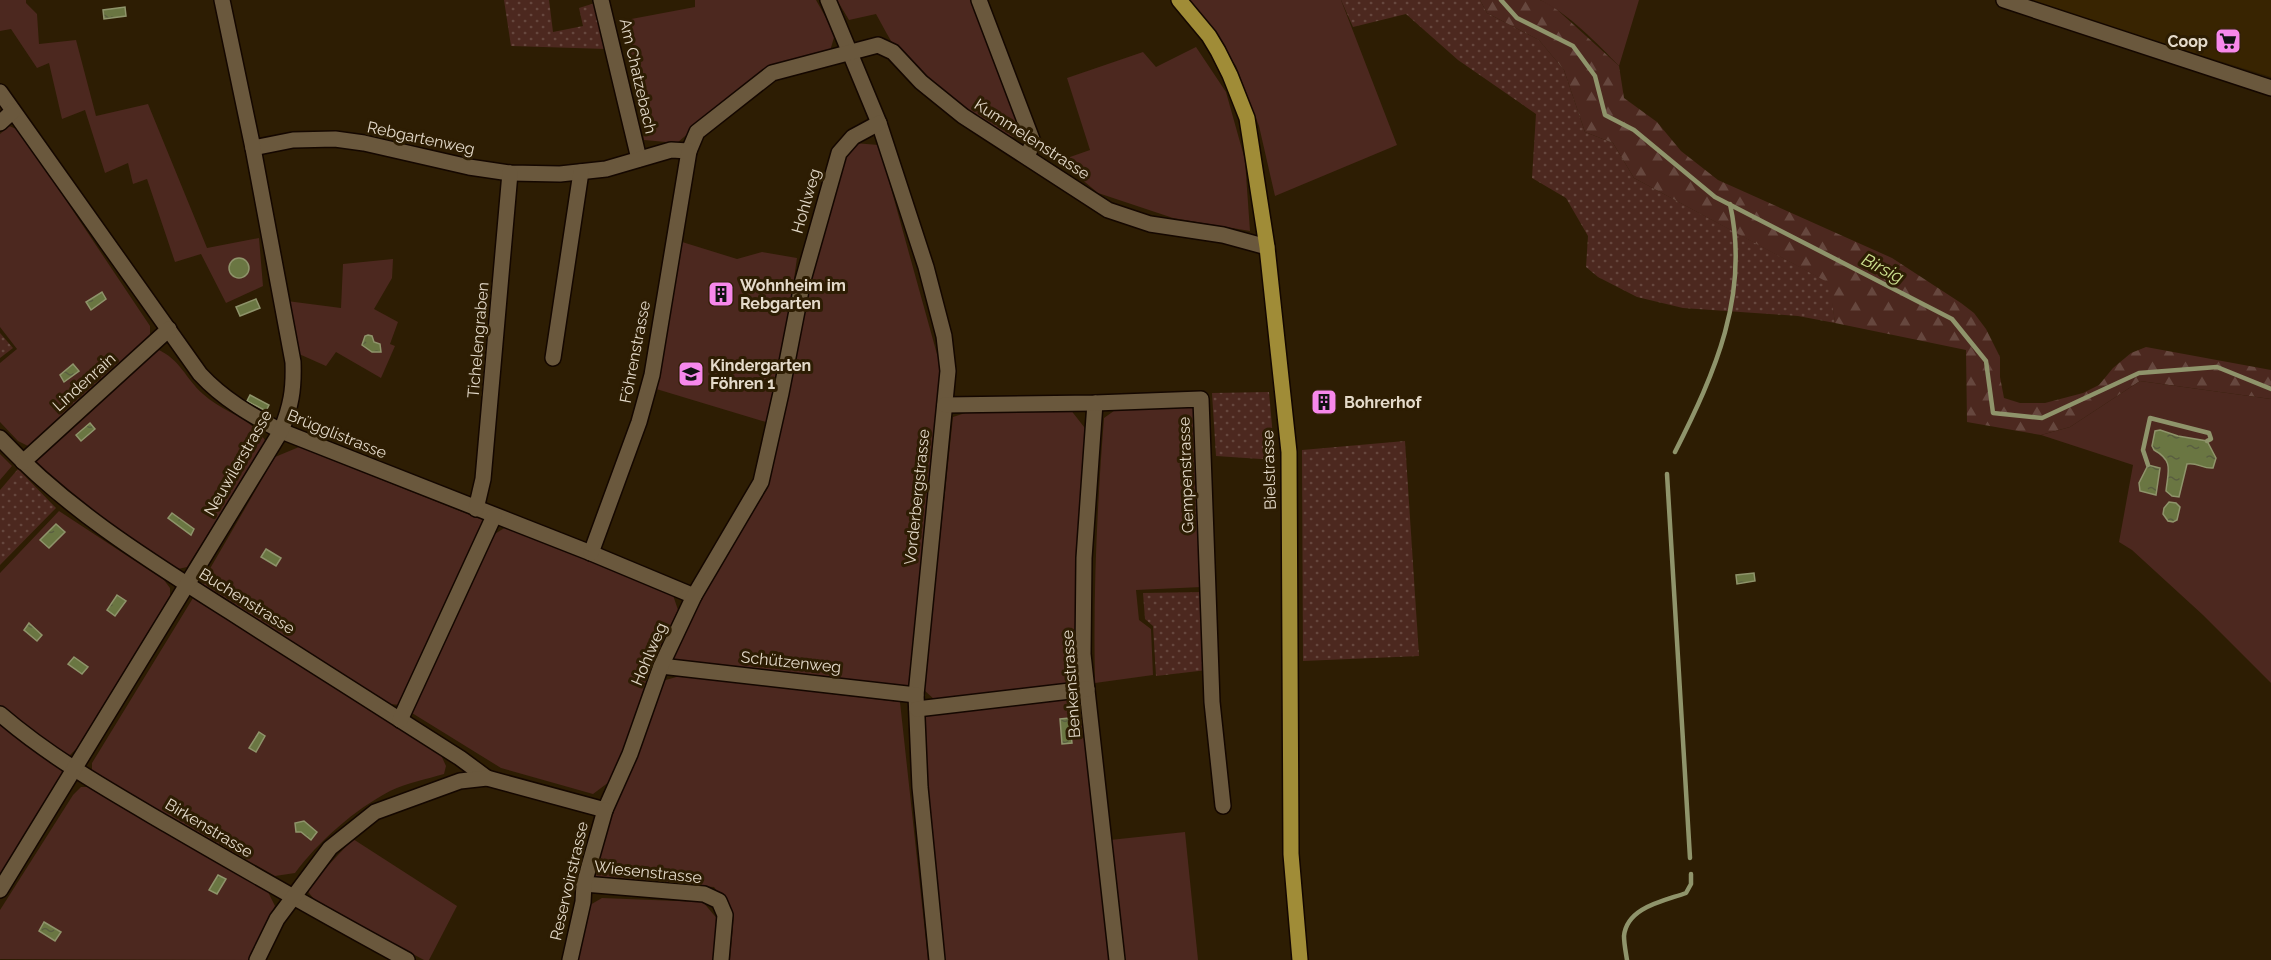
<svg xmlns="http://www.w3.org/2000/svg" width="2271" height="960" viewBox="0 0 2271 960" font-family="Raleway,sans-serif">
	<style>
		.built { fill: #382401 }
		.grass { fill: url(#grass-dots) }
		.forest { fill: url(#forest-firs) }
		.garden { fill: #4c281f }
		.water { fill: url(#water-ripples); stroke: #8f946b; stroke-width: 1.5 }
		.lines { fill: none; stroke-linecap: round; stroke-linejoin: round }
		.stream { stroke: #8f946b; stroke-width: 4.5 }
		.minor-casing { stroke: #140700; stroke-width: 18 }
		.major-casing { stroke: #140700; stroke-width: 18 }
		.minor { stroke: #6a583d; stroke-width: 15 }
		.major { stroke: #a08c37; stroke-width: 15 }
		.labels { text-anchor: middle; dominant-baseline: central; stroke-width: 6; stroke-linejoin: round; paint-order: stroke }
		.poi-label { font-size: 16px; font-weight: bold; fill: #e4daca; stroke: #2d1d03; text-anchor: start }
		.street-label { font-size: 16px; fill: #e4daca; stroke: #2d1d03 }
		.water-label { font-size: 18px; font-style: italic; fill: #cde190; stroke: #2d1d03 }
	</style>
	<defs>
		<pattern id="grass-dots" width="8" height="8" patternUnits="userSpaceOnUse" patternTransform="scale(1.5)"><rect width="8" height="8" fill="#4c281f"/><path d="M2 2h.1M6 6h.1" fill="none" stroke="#66473e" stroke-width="1.8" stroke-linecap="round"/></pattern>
		<pattern id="forest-firs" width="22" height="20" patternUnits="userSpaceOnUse" patternTransform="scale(1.5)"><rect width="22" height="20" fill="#4c281f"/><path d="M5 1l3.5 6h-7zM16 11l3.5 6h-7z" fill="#66473e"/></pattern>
		<pattern id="water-ripples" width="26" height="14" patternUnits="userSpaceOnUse" patternTransform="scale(1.5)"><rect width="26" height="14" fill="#6a7642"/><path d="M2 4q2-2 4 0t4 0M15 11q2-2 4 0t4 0" fill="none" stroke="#595e40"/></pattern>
	</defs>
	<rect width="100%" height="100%" fill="#2d1d03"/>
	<polygon class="built" points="2022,0 2271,0 2271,77"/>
	<g class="grass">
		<polygon points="504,0 549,0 553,32 583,26 579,8 595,3 607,49 511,46"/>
		<polygon points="1341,0 1480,0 1487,13 1539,40 1564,70 1585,132 1613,143 1634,178 1830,283 1835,323 1798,316 1683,308 1637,297 1598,277 1586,267 1588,236 1566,198 1532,178 1536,114 1458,60 1406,14 1353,27"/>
		<polygon points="0,333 13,348 0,358"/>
		<polygon points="1269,392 1275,460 1216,456 1212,393"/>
		<polygon points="1405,441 1419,656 1303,661 1302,450"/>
		<polygon points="18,469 56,508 0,565 0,490"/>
		<polygon points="1204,592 1207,670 1156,676 1153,626 1145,619 1143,593"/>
	</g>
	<polygon class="forest" points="1480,0 1540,0 1552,5 1619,66 1624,98 1657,122 1681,151 1718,180 1892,258 1961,303 1974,313 1986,329 2000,357 2000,377 2004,398 2020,403 2045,403 2083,393 2099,385 2113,368 2131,353 2146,347 2271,370 2271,399 2140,381 2070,427 2041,435 1967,422 1966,350 1835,323 1829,283 1634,178 1613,143 1585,132 1564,70 1539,40 1487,13"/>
	<g class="garden">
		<polygon points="0,0 26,0 26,3 37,14 39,44 76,40 96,116 148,104 207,248 259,238 263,286 226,303 201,254 175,262 147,179 133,184 128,163 105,173 85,110 62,119 49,63 37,68 11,29 0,31"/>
		<polygon points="695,0 816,0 835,34 830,51 761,71 677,143 644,140 626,20 695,7"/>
		<path d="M837 0H973L1021 130 1014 137C979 130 919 78 897 50 889 39 883 26 876 14L849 20Z"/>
		<polygon points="1188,0 1341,0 1397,145 1275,196 1259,126 1236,66"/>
		<path d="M1540 0H1639L1619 66C1598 44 1568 13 1540 0Z"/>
		<polygon points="1196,47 1226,92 1245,160 1250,231 1173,218 1098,193 1073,172 1070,157 1090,150 1067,78 1143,52 1156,67"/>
		<polygon points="9,126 19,130 150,326 150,340 30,447 18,441 0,422 0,363 17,349 0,327 0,134"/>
		<polygon points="854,143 879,145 940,365 911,690 670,661 706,587 768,488 795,358 805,292 842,160"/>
		<polygon points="679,241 737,259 762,252 797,258 789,314 766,422 653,388"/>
		<polygon points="393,259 392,278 374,309 398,322 390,344 395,346 381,378 336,352 326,366 299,354 287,301 341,308 343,264"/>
		<path d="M157 349C181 360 185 378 203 394 222 412 253 418 266 442L187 567 178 569 170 567 94 517 29 463Z"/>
		<polygon points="2140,381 2271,399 2271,683 2203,615 2132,550 2119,542 2133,465 2041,435 2070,427"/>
		<path d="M1195 404 1202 587 1136 590 1139 620 1151 629 1153 675 1095 683C1093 594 1097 507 1104 418L1118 408Z"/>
		<polygon points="1070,409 1088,432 1076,588 1080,684 936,701 924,690 953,417 965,413"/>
		<polygon points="299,447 485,521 401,705 389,704 201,584 275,457"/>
		<polygon points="0,454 12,466 0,480"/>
		<path d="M59 511 164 580 170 588V596L77 748 70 755C46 752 17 721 0 705V573Z"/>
		<polygon points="506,527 673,595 678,610 654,659 613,779 593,794 501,768 412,713 493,535"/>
		<path d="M193 598 441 755 446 766 444 774C427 779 406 783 390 791 354 810 319 841 295 873L275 876 99 776 92 771V763Z"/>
		<polygon points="680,676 900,702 928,960 730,960 734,914 714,887 592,880 612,813 642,745 662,681"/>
		<polygon points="1079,695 1110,960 944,960 920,715"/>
		<polygon points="0,723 58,765 62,772 60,780 0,878"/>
		<polygon points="81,787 92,787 267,890 275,906 249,960 0,959 0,910 73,795"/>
		<polygon points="1185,832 1198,960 1123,960 1110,840"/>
		<polygon points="353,839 457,906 429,960 424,960 317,903 306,889"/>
		<polygon points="602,898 703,902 719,921 714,960 575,960 590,905"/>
	</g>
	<g class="water">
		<polygon points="125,7 126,16 104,19 103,10"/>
		<circle cx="239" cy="268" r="10"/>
		<polygon points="102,292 106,299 91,310 86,302"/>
		<polygon points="256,299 260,308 240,316 236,307"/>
		<polygon points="368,335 372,336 374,342 380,344 381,352 372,352 362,345 365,336"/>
		<polygon points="73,364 79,371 64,382 60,375"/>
		<polygon points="250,395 269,405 266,411 247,401"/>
		<polygon points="90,423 95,429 81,441 76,435"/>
		<path d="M2160 430 2178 436 2207 441 2216 458 2213 468C2203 469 2197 462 2187 464L2179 497 2172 496 2166 491C2168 471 2174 461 2154 450L2152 446 2155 431Z"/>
		<polygon points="2148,465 2160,468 2156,495 2140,491 2139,483"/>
		<polygon points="2169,502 2176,503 2180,507 2177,520 2173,522 2168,521 2163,514 2164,508"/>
		<polygon points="172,513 194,529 191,535 168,518"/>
		<polygon points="56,524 65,532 49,548 40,540"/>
		<polygon points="266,549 281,558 276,566 261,557"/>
		<polygon points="1754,573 1755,581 1737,584 1736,575"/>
		<polygon points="117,595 126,601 115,616 107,610"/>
		<polygon points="29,623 42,635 37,641 24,630"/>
		<polygon points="74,657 88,667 82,674 68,664"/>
		<polygon points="1069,718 1072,743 1062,744 1060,719"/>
		<polygon points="259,732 265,736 256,752 249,748"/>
		<polygon points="304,821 317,832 311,840 301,832 296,832 295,823"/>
		<polygon points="218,875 226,879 217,894 209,890"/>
		<polygon points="44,922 61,932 55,941 39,931"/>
	</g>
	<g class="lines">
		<g class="stream">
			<polyline points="1501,0 1517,18 1573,46 1595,76 1605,115 1634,130 1715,197 1952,319 1986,361 1993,413 2042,418 2139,373 2217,367 2271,389"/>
			<path d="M1675 452C1715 373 1750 294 1730 204"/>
			<polyline points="2148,465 2143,450 2150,418 2209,433 2211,439 2207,441"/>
			<polyline points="1667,474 1690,858"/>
			<path d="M1627 960C1626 953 1624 944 1624 936 1627 907 1664 901 1686 893L1691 884V874"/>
		</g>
		<g class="minor-casing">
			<g id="minor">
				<polyline points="601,0 639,159"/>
				<polyline points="828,0 879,123 926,267 944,336 948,371 916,695 920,787 937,960"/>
				<polyline points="979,0 1033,142 1027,157"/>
				<polyline points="2004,0 2271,88"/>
				<path d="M0 92 200 374C223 399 251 415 281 431L591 553 694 596"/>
				<polyline points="0,123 13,111"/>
				<polyline points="253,148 293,140 335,139 364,143 469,167 510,173 560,174 606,169 671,150 689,151 697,132 772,73 878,45 893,52 921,82 963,116 1108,210 1150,224 1223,235 1267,247"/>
				<polyline points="553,358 581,172"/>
				<polyline points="1095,403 1084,558 1083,654 1117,960"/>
				<polyline points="945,405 1095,403 1201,399 1212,702 1223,806"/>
				<path d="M0 438C67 510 150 561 232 613 308 661 384 710 460 758L487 778"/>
				<polyline points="23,462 169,329"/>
				<polyline points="476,509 483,479 510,173"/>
				<polyline points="591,553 639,422 652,375 689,151"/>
				<polyline points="661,666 916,695"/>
				<polyline points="917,709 1087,689"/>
				<path d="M0 714C51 758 110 791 168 825 247 871 326 916 407 960"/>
				<polyline points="400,720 494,516"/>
				<polyline points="584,884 704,894 719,901 725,915 721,960"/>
				<path d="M0 890 281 431C291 406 294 390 293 362L253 148 222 0"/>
				<polyline points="257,960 277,919 330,848 375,812 460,781 487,778 605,810 630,754 661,666 694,596 761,482 781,393 803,280 839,153 853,137 879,123"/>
				<polyline points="570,960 583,902 584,884 605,810"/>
			</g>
		</g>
		<g class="major-casing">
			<polyline id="major" points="1179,0 1209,36 1218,51 1230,75 1247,118 1267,247 1289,452 1291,854 1300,960"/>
		</g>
		<use href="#minor" class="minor"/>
		<use href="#major" class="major"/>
	</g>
	<defs>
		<g id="supermarket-square" transform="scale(1.35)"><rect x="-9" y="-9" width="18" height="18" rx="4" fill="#f788eb" stroke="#2d1d03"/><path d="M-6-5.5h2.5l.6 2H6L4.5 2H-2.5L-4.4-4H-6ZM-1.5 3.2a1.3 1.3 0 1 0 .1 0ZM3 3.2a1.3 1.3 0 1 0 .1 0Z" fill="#111"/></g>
		<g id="building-square" transform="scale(1.35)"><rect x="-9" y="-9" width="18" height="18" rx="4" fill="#f788eb" stroke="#2d1d03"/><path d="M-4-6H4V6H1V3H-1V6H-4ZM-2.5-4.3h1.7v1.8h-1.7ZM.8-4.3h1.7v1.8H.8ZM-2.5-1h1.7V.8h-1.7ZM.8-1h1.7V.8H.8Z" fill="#111"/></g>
		<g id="school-square" transform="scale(1.35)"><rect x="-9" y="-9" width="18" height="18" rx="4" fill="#f788eb" stroke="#2d1d03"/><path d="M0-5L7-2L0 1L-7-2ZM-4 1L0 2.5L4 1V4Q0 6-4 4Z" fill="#111"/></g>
	</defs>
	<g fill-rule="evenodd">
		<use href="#supermarket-square" x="2228" y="41"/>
		<use href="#building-square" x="721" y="294"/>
		<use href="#school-square" x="691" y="374"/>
		<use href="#building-square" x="1324" y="402"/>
	</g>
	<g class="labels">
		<g class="poi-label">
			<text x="2208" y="41" text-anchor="end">Coop</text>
			<text x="740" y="285">Wohnheim im<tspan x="740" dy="18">Rebgarten</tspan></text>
			<text x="710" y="365">Kindergarten<tspan x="710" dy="18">Föhren 1</tspan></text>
			<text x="1344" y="402">Bohrerhof</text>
		</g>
		<g class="street-label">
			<text transform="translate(638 76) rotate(77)">Am Chatzebach</text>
			<text transform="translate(421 138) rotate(12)">Rebgartenweg</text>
			<text transform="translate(1032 139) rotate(33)">Kummelenstrasse</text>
			<text transform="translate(806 201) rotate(-74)">Hohlweg</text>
			<text transform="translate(478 340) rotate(-85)">Tichelengraben</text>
			<text transform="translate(635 352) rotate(-79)">Föhrenstrasse</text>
			<text transform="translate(84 382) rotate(-42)">Lindenrain</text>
			<text transform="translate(337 434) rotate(22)">Brügglistrasse</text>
			<text transform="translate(238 463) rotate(-60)">Neuwilerstrasse</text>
			<text transform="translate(1269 470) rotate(-92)">Bielstrasse</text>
			<text transform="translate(1186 475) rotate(-92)">Gempenstrasse</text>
			<text transform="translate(917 497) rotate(-84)">Vorderbergstrasse</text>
			<text transform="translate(247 601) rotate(32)">Buchenstrasse</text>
			<text transform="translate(649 654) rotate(-67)">Hohlweg</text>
			<text transform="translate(791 662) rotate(6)">Schützenweg</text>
			<text transform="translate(1071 684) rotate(-94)">Benkenstrasse</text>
			<text transform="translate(209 828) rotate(31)">Birkenstrasse</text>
			<text transform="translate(648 872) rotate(6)">Wiesenstrasse</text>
			<text transform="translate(569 881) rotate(-77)">Reservoirstrasse</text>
		</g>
		<g class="water-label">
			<text transform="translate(1883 268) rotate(27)">Birsig</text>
		</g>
	</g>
</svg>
